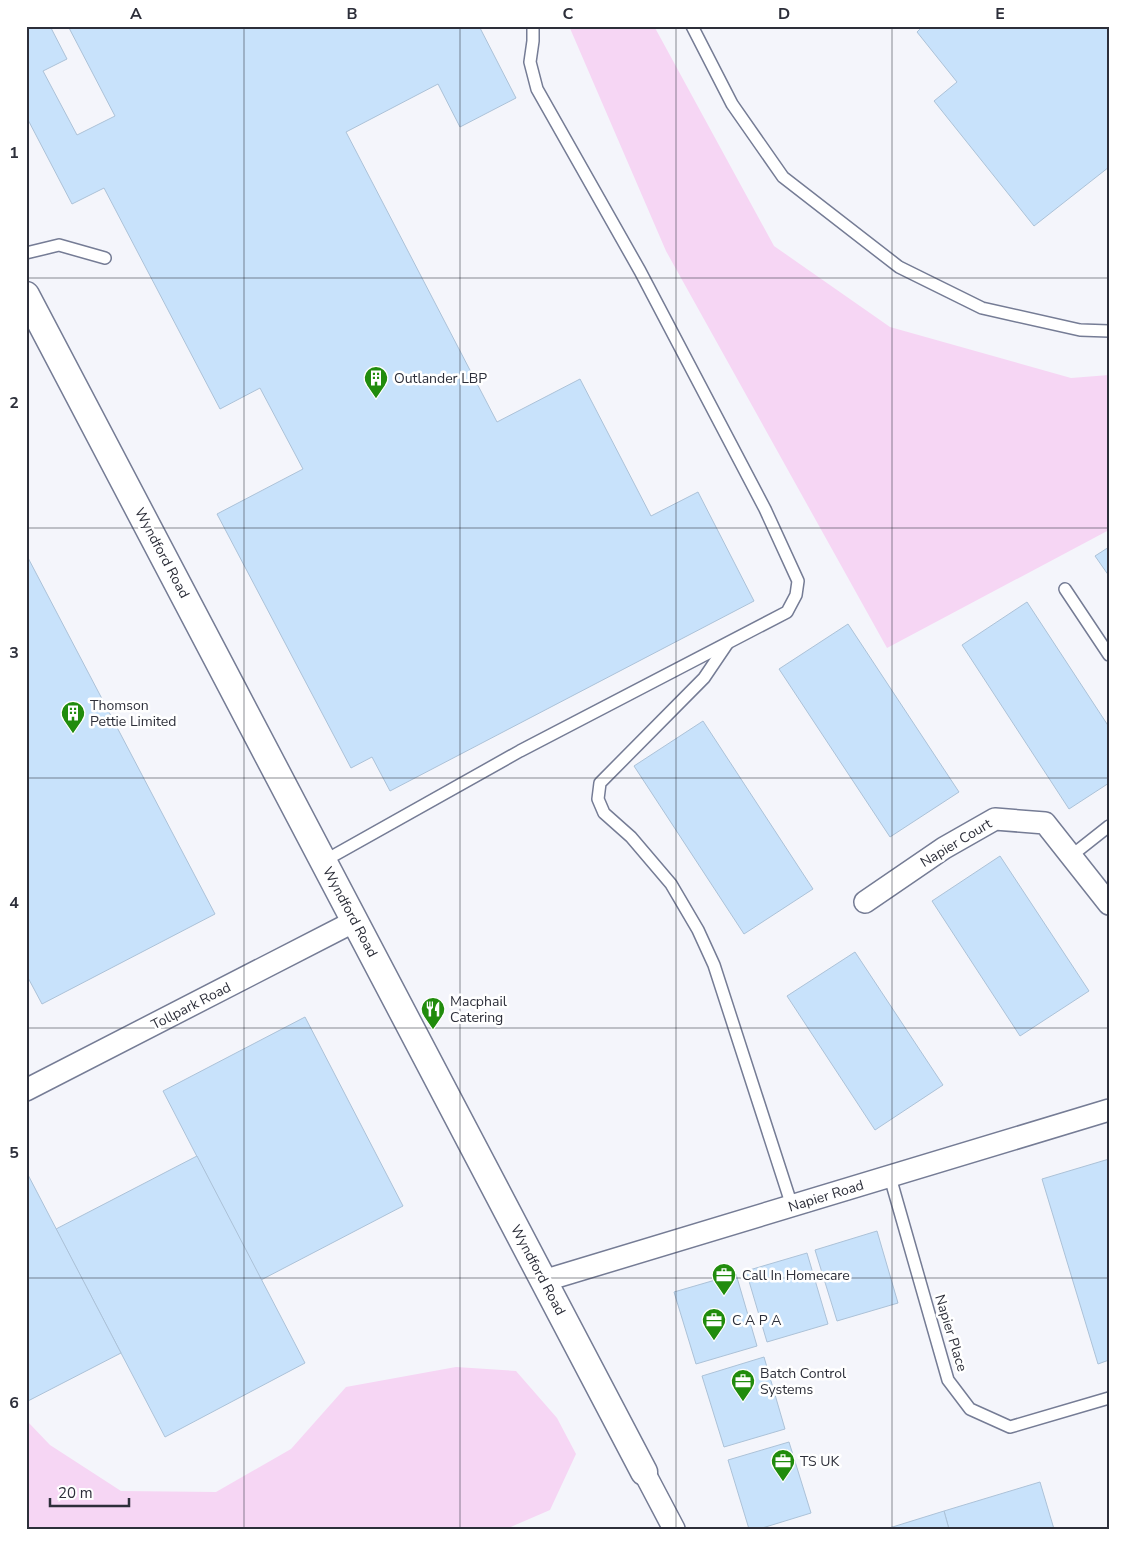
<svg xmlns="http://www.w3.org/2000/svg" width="1135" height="1555" viewBox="0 0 1135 1555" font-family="'Nunito Sans',sans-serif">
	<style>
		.green { fill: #f6d6f4 }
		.building { fill: #c8e2fb; stroke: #acc2d8 }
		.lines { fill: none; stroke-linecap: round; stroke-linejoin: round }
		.service-casing { stroke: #757c95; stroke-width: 14 }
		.minor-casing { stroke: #757c95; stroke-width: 24 }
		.tertiary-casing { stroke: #757c95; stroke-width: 29 }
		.service { stroke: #fff; stroke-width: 11 }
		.minor { stroke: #fff; stroke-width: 21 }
		.tertiary { stroke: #fff; stroke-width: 26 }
		.grid { fill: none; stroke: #2d2f3a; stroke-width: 1; stroke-opacity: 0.55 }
		.labels { text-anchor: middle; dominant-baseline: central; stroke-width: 5; stroke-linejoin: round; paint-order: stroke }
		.poi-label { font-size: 14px; fill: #2d2f3a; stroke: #fff; text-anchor: start }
		.street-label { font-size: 14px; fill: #2d2f3a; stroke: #fff }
		.neatline { fill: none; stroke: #2d2f3a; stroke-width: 2 }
		.grid-label { font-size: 16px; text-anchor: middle; font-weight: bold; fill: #2d2f3a }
	</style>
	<rect width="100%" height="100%" fill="#f4f5fb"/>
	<g class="green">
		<polygon points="569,26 654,26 774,246 890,327 1071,378 1109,375 1109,530 887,648 666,251"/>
		<polygon points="456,1367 516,1371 557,1418 576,1454 550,1510 506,1529 26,1529 26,1422 28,1422 50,1445 121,1491 216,1492 291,1449 346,1387"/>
	</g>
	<g class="building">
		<polygon points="26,26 50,26 67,59 43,71 77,135 115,116 68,26 479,26 516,98 460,127 438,84 346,132 497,422 580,379 651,516 698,492 754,601 390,791 372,757 351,768 217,514 303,469 260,388 220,409 104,188 72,204 26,116"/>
		<polygon points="923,26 1109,26 1109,167 1034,226 934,101 957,82 917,32"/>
		<polygon points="1109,547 1109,576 1095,556"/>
		<polygon points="26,554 215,914 42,1004 26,974"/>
		<polygon points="1027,602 1109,727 1109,783 1069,809 962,645"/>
		<polygon points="848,624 959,792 890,837 779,669"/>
		<polygon points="703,721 813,889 744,934 634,766"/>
		<polygon points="1000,856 1089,991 1020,1036 932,901"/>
		<polygon points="855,952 943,1085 875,1130 787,996"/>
		<polygon points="305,1017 403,1206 261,1280 163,1091"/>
		<polygon points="197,1156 305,1363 165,1437 56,1229"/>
		<polygon points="1109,1159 1109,1360 1098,1364 1042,1179"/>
		<polygon points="26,1171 121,1353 26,1402"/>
		<polygon points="877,1231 898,1303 837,1321 815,1250"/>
		<polygon points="807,1253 828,1324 767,1342 746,1271"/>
		<polygon points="736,1274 757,1346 696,1364 674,1292"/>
		<polygon points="764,1357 785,1429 724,1447 702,1376"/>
		<polygon points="789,1442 811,1513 759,1529 749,1529 728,1460"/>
		<polygon points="1040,1482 1054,1529 949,1529 944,1511"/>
		<polygon points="944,1511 949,1529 886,1529"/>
	</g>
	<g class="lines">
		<g class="service-casing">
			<g id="service">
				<polyline points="692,26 732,104 783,177 899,267 982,308 1080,330 1109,331"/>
				<polyline points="26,253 59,245 105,258"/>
				<polyline points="1065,589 1109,655"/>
				<polyline points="727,644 704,678 600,783 598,799 604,813 631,837 671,884 698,930 714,965 792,1206"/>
				<polyline points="1071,856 1109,826"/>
				<polyline points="324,861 520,751 787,612 796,595 798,581 765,509 640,271 537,89 530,62 533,41 533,26"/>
				<polyline points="890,1177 948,1380 970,1409 1010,1427 1109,1398"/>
			</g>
		</g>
		<g class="minor-casing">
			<g id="minor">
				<polyline points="865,902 944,848 995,819 1045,823 1109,904"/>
				<polyline points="26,1090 355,921"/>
				<polyline points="543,1281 1109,1110"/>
				<polyline points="644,1472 674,1529"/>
			</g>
		</g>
		<g class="tertiary-casing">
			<polyline id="tertiary" points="26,295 644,1472"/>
		</g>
		<use href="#service" class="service"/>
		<use href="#minor" class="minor"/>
		<use href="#tertiary" class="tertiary"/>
	</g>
	<path class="grid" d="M244 26V1529M460 26V1529M676 26V1529M892 26V1529M26 278H1109M26 528H1109M26 778H1109M26 1028H1109M26 1278H1109"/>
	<defs>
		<g id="building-pin" transform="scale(1.25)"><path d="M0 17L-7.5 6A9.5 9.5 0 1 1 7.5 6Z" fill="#218c0d" stroke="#fff"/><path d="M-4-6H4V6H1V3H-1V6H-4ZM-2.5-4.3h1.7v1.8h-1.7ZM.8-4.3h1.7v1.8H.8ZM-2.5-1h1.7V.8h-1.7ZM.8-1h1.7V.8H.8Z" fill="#fff"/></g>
		<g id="restaurant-pin" transform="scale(1.25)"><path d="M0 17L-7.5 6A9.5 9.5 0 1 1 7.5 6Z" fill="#218c0d" stroke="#fff"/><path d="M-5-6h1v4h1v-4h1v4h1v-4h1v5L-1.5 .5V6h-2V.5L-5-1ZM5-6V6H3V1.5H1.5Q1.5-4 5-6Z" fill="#fff"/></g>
		<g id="office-pin" transform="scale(1.25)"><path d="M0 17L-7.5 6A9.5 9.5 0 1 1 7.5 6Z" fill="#218c0d" stroke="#fff"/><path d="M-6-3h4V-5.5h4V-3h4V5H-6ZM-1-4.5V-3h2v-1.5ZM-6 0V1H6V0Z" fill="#fff"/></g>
	</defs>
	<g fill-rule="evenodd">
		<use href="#building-pin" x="376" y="378"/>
		<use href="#building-pin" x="73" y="713"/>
		<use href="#restaurant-pin" x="433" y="1009"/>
		<use href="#office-pin" x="724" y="1275"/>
		<use href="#office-pin" x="714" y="1320"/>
		<use href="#office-pin" x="743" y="1381"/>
		<use href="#office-pin" x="783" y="1461"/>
	</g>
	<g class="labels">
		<g class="poi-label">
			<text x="394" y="378">Outlander LBP</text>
			<text x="90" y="705">Thomson<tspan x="90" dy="16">Pettie Limited</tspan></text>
			<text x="450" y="1001">Macphail<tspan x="450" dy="16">Catering</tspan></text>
			<text x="742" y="1275">Call In Homecare</text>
			<text x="732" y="1320">C A P A</text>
			<text x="760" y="1373">Batch Control<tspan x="760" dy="16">Systems</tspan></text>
			<text x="800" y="1461">TS UK</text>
		</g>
		<g class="street-label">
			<text transform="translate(162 553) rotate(62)">Wyndford Road</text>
			<text transform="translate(956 843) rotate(-31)">Napier Court</text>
			<text transform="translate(350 912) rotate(62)">Wyndford Road</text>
			<text transform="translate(191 1006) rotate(-27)">Tollpark Road</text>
			<text transform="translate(826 1196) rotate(-17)">Napier Road</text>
			<text transform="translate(538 1270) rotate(62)">Wyndford Road</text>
			<text transform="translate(951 1333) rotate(73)">Napier Place</text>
		</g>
	</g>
	<rect width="1135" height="1555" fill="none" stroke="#ffffff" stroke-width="55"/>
	<path d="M50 1498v8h79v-8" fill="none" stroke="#2d2f3a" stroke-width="2.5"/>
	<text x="58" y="1498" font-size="15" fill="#2d2f3a" stroke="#ffffff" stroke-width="4" paint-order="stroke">20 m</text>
	<rect x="28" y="28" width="1080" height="1500" class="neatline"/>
	<g class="grid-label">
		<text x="136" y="19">A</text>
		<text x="352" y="19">B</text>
		<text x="568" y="19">C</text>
		<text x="784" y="19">D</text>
		<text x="1000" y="19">E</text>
		<text x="14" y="158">1</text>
		<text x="14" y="408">2</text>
		<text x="14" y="658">3</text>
		<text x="14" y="908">4</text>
		<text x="14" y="1158">5</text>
		<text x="14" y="1408">6</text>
	</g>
</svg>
